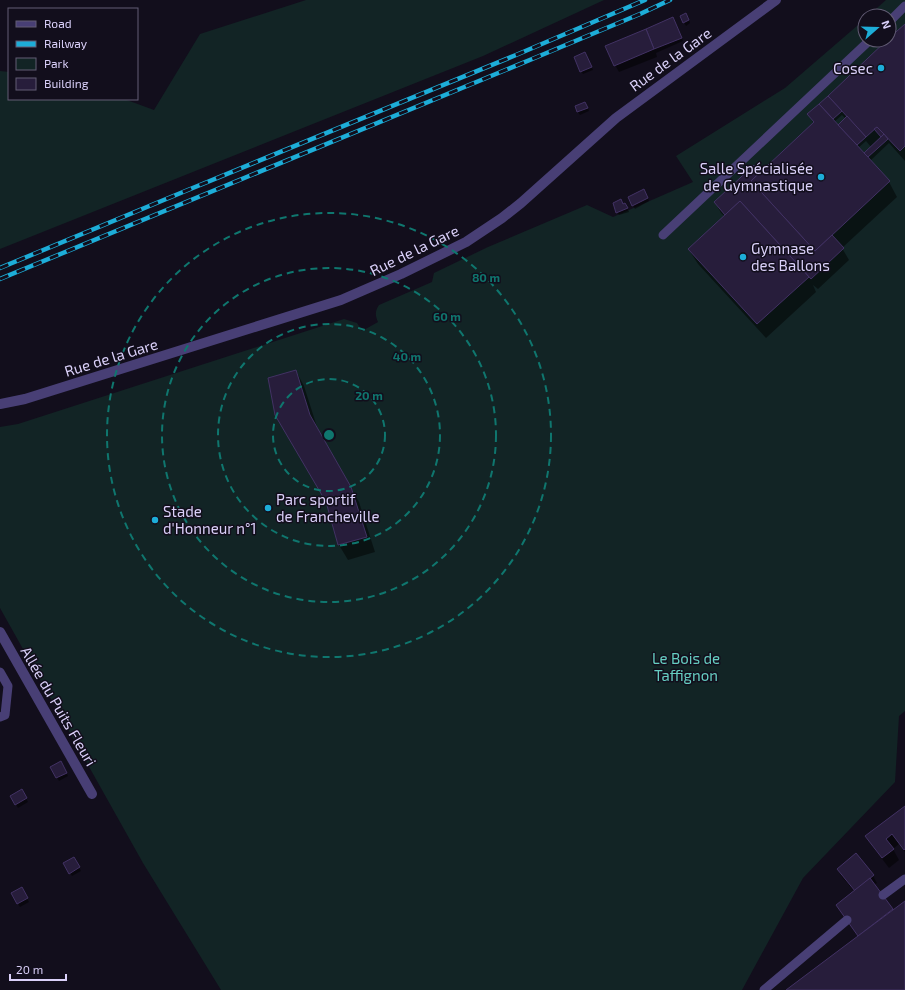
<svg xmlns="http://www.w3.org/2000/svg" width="905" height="990" viewBox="0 0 905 990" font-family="'Exo 2',sans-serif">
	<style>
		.green { fill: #122425 }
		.shadow { fill: #0007; fill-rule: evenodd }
		.building { fill: #271d3b; stroke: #423264 }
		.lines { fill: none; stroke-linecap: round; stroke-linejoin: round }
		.service { stroke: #483f75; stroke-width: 9 }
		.minor { stroke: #483f75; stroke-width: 10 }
		.rail-casing { stroke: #1dadd8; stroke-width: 4.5 }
		.rail { stroke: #120e1c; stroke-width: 3; stroke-dasharray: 9; stroke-linecap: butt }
		.ring { fill: none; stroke: #0f766e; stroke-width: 2; stroke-dasharray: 7 5 }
		.poi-dot { fill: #1dadd8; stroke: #120e1c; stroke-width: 1.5 }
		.labels { text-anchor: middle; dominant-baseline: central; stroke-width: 3; stroke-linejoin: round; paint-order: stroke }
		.street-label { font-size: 15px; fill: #dad0f9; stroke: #120e1c }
		.poi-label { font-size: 15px; fill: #dad0f9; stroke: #120e1c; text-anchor: start }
		.park-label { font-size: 15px; fill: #66cec2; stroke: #120e1c }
		.centre { fill: #0f766e; stroke: #120e1c; stroke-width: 2 }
		.ring-label { font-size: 12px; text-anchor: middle; font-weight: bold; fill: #0f766e; stroke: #120e1c; stroke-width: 3; stroke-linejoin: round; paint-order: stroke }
	</style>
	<rect width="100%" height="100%" fill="#120e1c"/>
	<g class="green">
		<polygon points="306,0 604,0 483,56 0,249 0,71 9,72 9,99 124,99 154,110 200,34"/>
		<path d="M886 0H905V711L899 716 895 782 803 878 742 990H221L143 863 0 608V427L18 424 344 319 357 323 362 331 378 322C375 315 375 311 379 305L432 282 434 273 488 247 587 205 613 217 693 182 676 156 785 88 865 19V40H889V16H868Z"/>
	</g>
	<g class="shadow">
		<polygon points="681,17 688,17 690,23 686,26"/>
		<polygon points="675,22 683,41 656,53 657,57 619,72 615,65"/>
		<path d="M905 25V161L889 143 870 161 889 182 897 197 842 248 849 260 818 289 813 285 816 292 766 338 698 264 689 250 725 217 721 213 715 202 754 167 760 174 814 124 809 115 822 108 820 104ZM842 115 846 119 838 126 834 122ZM866 141 871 147 864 154 858 148Z"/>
		<polygon points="587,57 593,70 583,74 581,71"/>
		<polygon points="587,106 589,111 580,115 578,112"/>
		<polygon points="644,190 649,201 635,209 629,197"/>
		<polygon points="623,205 627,207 629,212 619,215 617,212"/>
		<polygon points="296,371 304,386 318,430 359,502 375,552 348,560 339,545 327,502"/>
		<polygon points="61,762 68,776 59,781 51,767"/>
		<polygon points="22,790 28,802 18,808 11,796"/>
		<polygon points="905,807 905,852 899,844 893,849 899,860 889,868 873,847 867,836"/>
		<polygon points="856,855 873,876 877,883 874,885 893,911 905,902 905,990 787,990 859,937 844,916 855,892 842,877 838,870"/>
		<polygon points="74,858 81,871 72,876 64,863"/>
		<polygon points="22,888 29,902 20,907 12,894"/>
	</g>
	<g class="building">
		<polygon points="686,13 689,20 683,23 680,16"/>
		<polygon points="673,17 682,38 654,49 646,29"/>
		<polygon points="905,24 905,146 900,151 877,127 866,137 828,96 887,40 889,40 889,38"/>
		<polygon points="646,29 654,49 614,66 605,46"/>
		<polygon points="585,52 592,67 580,72 574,57"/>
		<polygon points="828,96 842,111 833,119 819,104"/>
		<polygon points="585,102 588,108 577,112 575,106"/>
		<polygon points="819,104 890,181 815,251 751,181 814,122 807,114"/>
		<polygon points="847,116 866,137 857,145 838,125"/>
		<polygon points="877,127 884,134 881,137 874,129"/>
		<polygon points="884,134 888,139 868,157 864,153"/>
		<polygon points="754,165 760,172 751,181 815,251 832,235 844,248 811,279 740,201 725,215 714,202"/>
		<polygon points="644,189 648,198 632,206 628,197"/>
		<polygon points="621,199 623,204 625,203 628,208 616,213 613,203"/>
		<polygon points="740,201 809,277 757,324 688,249"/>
		<polygon points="296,370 310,415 351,487 367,537 338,545 326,502 275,415 268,378"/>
		<polygon points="61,761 67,773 56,778 50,767"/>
		<polygon points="22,789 27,798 15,805 10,796"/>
		<polygon points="905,806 905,849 904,850 892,834 886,839 894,849 882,858 865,836"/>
		<polygon points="856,853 874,875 855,891 837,869"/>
		<polygon points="74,857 80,867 69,874 63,863"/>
		<polygon points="870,878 893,909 858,936 836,905"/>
		<polygon points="22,887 28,898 17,904 11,893"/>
		<polygon points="905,901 905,990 786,990 858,936"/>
	</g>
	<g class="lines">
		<g class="service">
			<polyline points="889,22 905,6"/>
			<polyline points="663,235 870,40"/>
			<polyline points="0,672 8,686 5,715 0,717"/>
			<polyline points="883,895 905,879"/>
			<polyline points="764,990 847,920"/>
		</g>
		<g class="minor">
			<polyline points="0,404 25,399 341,300 401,274 466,242 502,218 521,203 616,118 776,0"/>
			<polyline points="0,632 92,794"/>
		</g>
		<g class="rail-casing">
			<g id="rail">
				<polyline points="0,268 183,192 516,55 645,0"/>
				<polyline points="0,279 537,57 640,14 670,0"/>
			</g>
		</g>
		<use href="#rail" class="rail"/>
	</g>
	<g class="ring">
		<circle cx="329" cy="435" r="56"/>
		<circle cx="329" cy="435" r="111"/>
		<circle cx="329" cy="435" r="167"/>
		<circle cx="329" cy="435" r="222"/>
	</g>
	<g class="poi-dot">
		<circle cx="881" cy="68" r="4"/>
		<circle cx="821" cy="177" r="4"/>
		<circle cx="743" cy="257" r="4"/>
		<circle cx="268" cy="508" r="4"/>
		<circle cx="155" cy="520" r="4"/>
	</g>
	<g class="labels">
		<g class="street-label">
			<text transform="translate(670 59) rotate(-36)">Rue de la Gare</text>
			<text transform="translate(414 250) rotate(-26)">Rue de la Gare</text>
			<text transform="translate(111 357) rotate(-17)">Rue de la Gare</text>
			<text transform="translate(59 706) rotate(60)">Allée du Puits Fleuri</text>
		</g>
		<g class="poi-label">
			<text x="873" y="68" text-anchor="end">Cosec</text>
			<text x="813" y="168" text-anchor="end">Salle Spécialisée<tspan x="813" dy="17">de Gymnastique</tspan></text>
			<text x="751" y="248">Gymnase<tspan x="751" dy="17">des Ballons</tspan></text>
			<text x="276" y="499">Parc sportif<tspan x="276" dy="17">de Francheville</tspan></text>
			<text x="163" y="511">Stade<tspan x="163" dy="17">d'Honneur n°1</tspan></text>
		</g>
		<g class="park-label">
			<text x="686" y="658">Le Bois de<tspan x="686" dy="17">Taffignon</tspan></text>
		</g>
	</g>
	<circle cx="329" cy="435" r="6" class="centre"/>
	<g class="ring-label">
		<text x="486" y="282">80 m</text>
		<text x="447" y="321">60 m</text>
		<text x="407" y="361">40 m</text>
		<text x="369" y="400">20 m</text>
	</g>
	<rect x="8" y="8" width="130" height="92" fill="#120e1c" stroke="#625c74"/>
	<rect x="16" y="21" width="20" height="6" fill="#483f75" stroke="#625c74"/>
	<text x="44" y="28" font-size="12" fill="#dad0f9">Road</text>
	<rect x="16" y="41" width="20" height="6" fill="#1dadd8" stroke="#625c74"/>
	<text x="44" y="48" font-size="12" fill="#dad0f9">Railway</text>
	<rect x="16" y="58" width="20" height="12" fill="#122425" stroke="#625c74"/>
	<text x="44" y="68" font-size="12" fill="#dad0f9">Park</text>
	<rect x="16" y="78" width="20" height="12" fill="#271d3b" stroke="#625c74"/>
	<text x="44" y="88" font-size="12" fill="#dad0f9">Building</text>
	<g transform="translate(877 28) rotate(70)"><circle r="19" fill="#120e1c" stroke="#625c74"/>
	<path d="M0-3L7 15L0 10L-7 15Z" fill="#1dadd8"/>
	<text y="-6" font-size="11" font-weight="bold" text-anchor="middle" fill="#dad0f9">N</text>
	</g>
	<path d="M10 974v6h56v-6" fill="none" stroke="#dad0f9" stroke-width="2"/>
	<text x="16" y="974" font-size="12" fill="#dad0f9" stroke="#120e1c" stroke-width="3" paint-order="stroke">20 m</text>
</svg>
